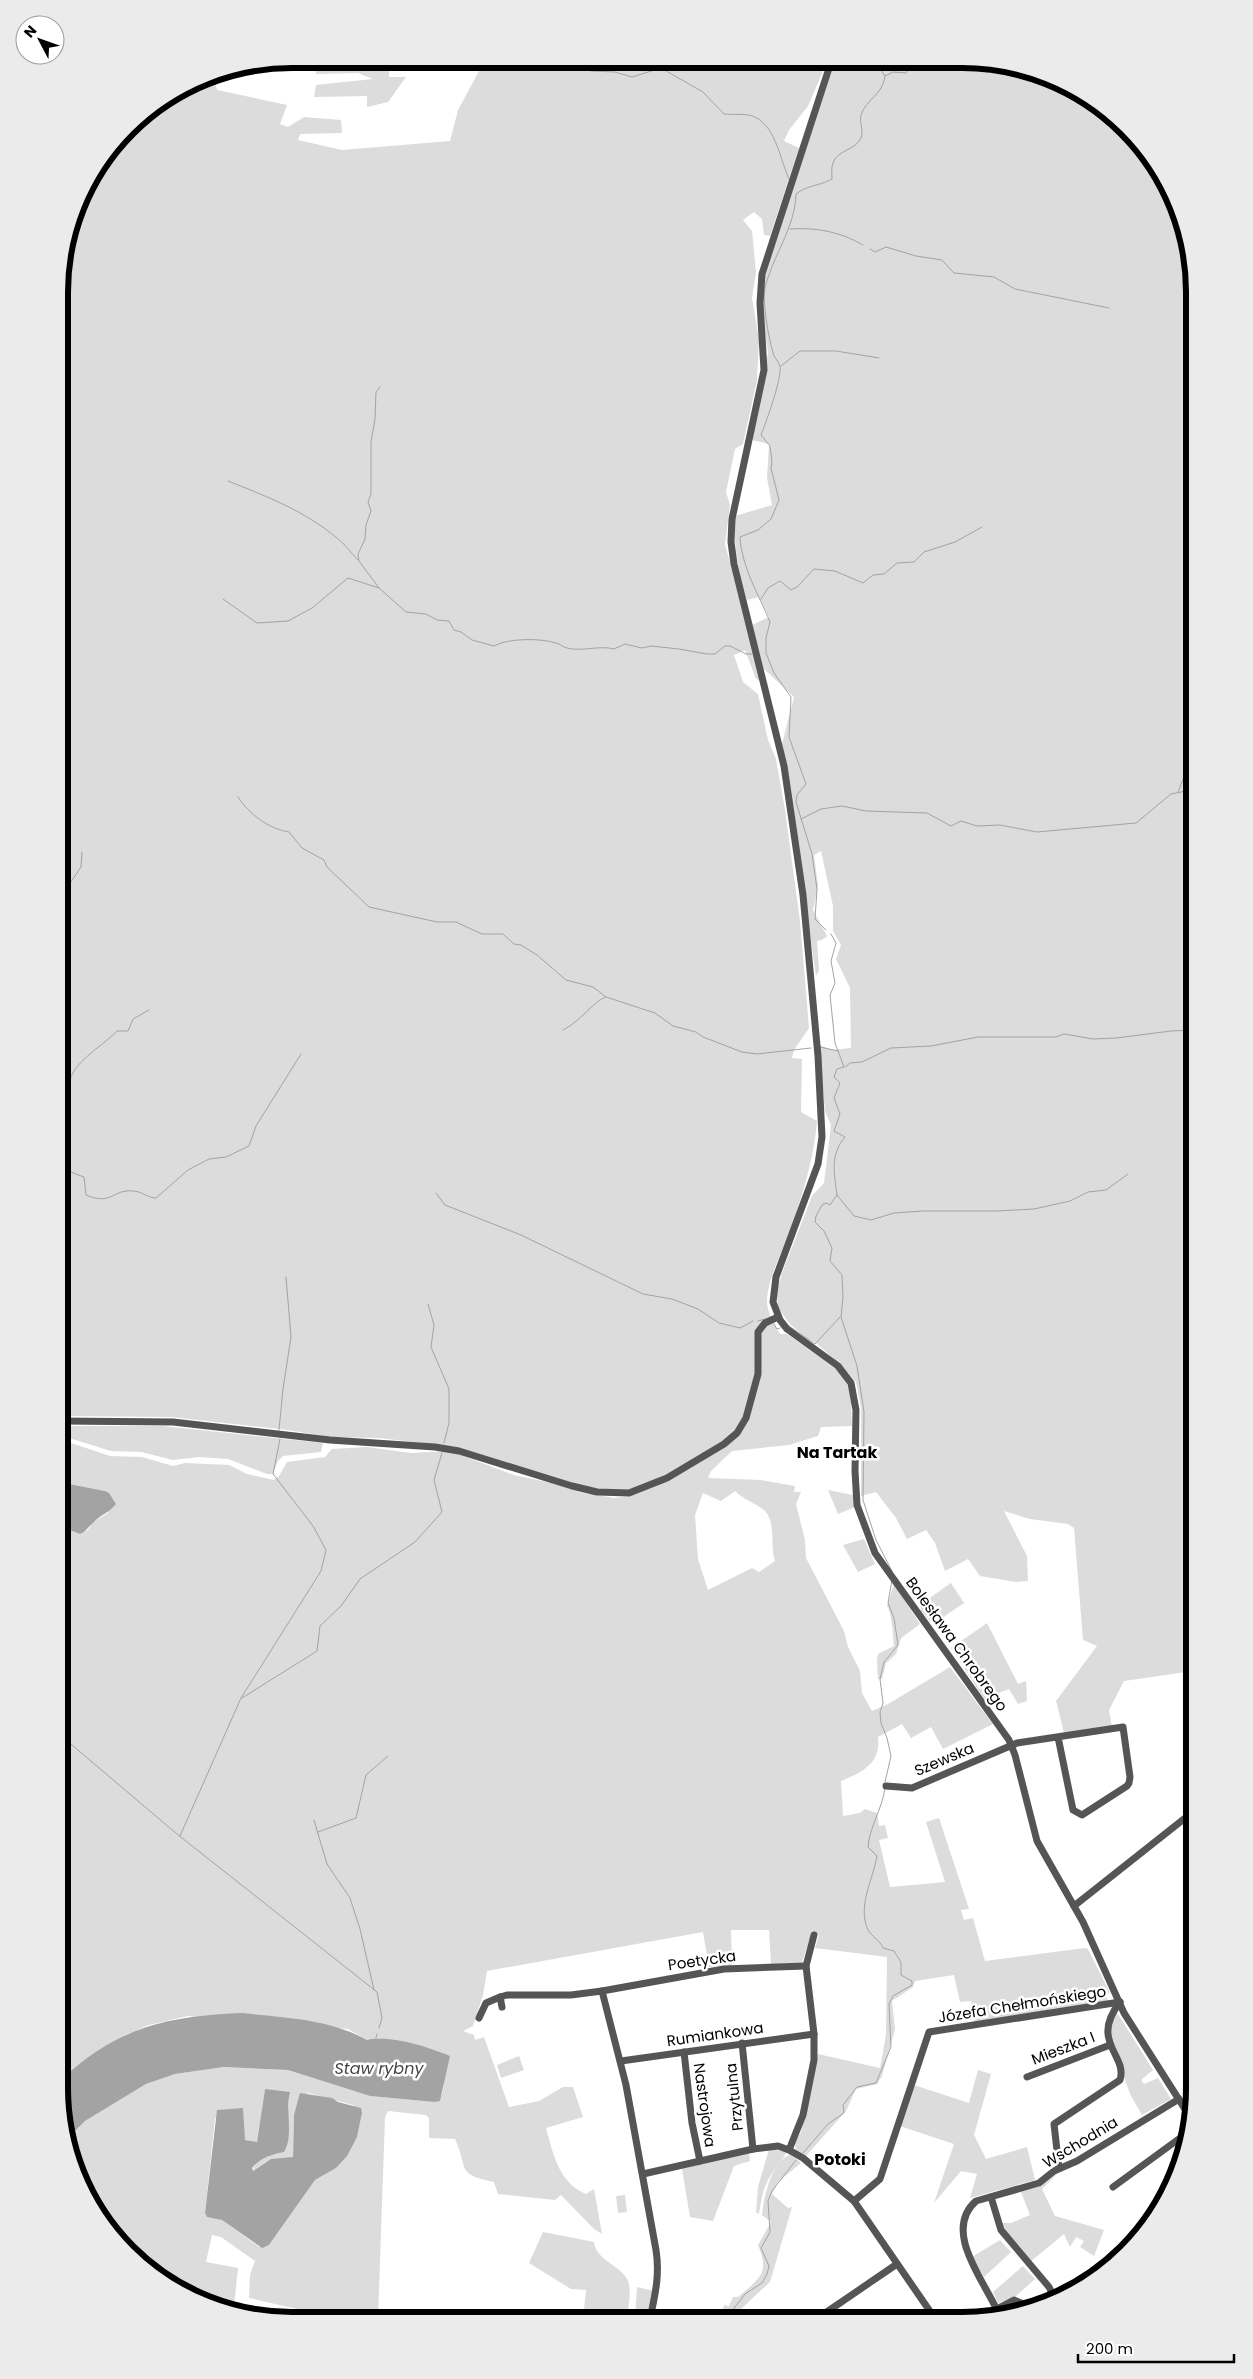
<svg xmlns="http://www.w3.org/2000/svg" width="1253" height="2379" viewBox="0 0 1253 2379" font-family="Poppins,sans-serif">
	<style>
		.green { fill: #dcdcdc; fill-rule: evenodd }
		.water { fill: #a3a3a3 }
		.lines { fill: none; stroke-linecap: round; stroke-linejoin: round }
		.stream { stroke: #a3a3a3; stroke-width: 1 }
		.minor { stroke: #555; stroke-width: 7 }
		.labels { text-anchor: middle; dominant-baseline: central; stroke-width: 5; stroke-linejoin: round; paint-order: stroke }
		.street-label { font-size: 15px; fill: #000; stroke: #fff }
		.neighbourhood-label { font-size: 16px; font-weight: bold; fill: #000; stroke: #fff }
		.water-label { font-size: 16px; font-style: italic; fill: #444; stroke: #fff }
		.rim { fill: none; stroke: #000; stroke-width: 6 }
	</style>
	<rect width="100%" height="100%" fill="#fff"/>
	<g class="green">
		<polygon points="317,59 406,59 411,71 389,70 389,77 406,77 388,102 367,107 367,96 314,97 316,85 373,79 358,73 316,74"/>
		<path d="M485 60 827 62 808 106 789 130 784 141 799 148 770 236 764 235 762 219 754 212 743 220 752 231 756 272 752 298 759 339 757 380 743 444 735 449 726 492 730 505 725 544 761 681 756 679 745 650 734 655 743 682 758 694 768 740 776 759 785 810 800 921 809 1028 794 1050 792 1058 802 1059 801 1112 817 1121C814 1159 802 1197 789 1233 781 1254 769 1276 767 1299 766 1310 774 1324 780 1334H787L840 1372C853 1389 851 1406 852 1426L821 1427 818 1436 789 1445 732 1451 711 1471 708 1478 760 1480 795 1486 794 1492H801L796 1504 805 1540 806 1558 844 1631 848 1647 860 1671 862 1693 872 1711 888 1704 950 1667 993 1724 943 1749 931 1727 911 1738 902 1724 878 1737C881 1763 863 1772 841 1781L843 1816 860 1813 865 1809 877 1813 879 1826 885 1825 888 1838 879 1840 890 1887 945 1882 926 1822 939 1818 969 1909 961 1910 964 1920 973 1918 985 1961 1085 1948 1088 1949 1110 1993 1106 1995 1108 2002 1057 2008 975 2023 971 2001 960 2002 954 1975 915 1981 913 1987 892 2001 895 2029 882 2076 877 2084 856 2089 846 2111 805 2157 796 2150 795 2143 801 2132 808 2103 818 2054 880 2068 886 2035 887 1957 815 1948 819 1935 811 1934 802 1963 771 1964 769 1930H731L732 1965 709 1967 703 1932 487 1971 483 1995 473 2026 463 2031 474 2035 475 2040 484 2037 509 2107 539 2101 563 2087H573L583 2117 546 2128C553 2154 559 2183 586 2194L594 2189 602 2234 594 2229 561 2195 555 2200 498 2194 494 2182C455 2174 469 2169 455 2139L429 2138V2118L426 2115 388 2111 385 2117 378 2319 337 2318 249 2298 250 2275 255 2261 221 2237 212 2235 206 2262 238 2268 234 2306 289 2318H260L202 2302 138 2263 98 2217 71 2162 67 2139 85 2121 146 2084 175 2074 224 2067 288 2070 370 2096 437 2102C449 2090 442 2067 440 2052 418 2046 389 2034 367 2040L348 2029 188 2016 149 2025 125 2035 95 2053 59 2081V1526L80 1534 88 1530 92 1523 108 1513 105 1491 59 1482V1439L110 1456 142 1457 173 1466 185 1463 229 1465 247 1474 274 1480 279 1476 287 1462 325 1457 332 1449 367 1447 411 1453 450 1451 514 1475 556 1484 579 1492 614 1498 631 1496 627 1493 584 1489 450 1446 378 1438 329 1437 288 1430 171 1417 59 1416 61 261 83 188 138 117 202 76 214 78 217 90 287 105 280 124 288 127 304 117 341 120 342 133 300 134 298 140 342 150 450 141 458 110ZM735 1491C744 1500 756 1503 765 1511 776 1522 770 1547 775 1561L759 1572 752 1568 708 1590 698 1559 695 1515 703 1493 721 1501ZM265 2089 289 2099 287 2131 278 2154C267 2154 255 2160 252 2171L271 2159 293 2158 294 2115 308 2093 353 2105 362 2113 357 2137 336 2168 315 2180 269 2245 259 2247 222 2220 205 2213 215 2118 245 2140 257 2142Z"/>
		<path d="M834 62 1007 63 1064 83 1115 116 1155 162 1182 217 1194 291V1674L1193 1671 1124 1681 1109 1710 1112 1727 1064 1733 1056 1701 1097 1646 1083 1640 1074 1528 1068 1524 1030 1519 1004 1511 1027 1556 1028 1581 1016 1582 980 1576 968 1559 945 1571 935 1543 926 1530 907 1539 896 1518 876 1492 861 1496V1408L856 1382 843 1367 816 1343 807 1339 790 1324 778 1308 777 1291 782 1273 812 1196 824 1183 831 1125 825 1111 819 1045 832 1050 851 1048 850 988 836 959 841 945 833 931V906L821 851 814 855 818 886 813 910 827 936 822 940 817 941 819 971 816 976 782 744 794 697 763 668 752 625 769 617 759 597 747 600C739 571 733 546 735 516L772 505 767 478 769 444 752 440 768 353 761 306 764 277Z"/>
		<polygon points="59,1426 163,1426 323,1443 321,1452 283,1456 278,1461 273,1474 267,1474 228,1459 199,1457 173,1460 141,1452 111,1451 59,1435"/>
		<polygon points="828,1490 853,1495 855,1507 838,1514"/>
		<polygon points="864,1539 875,1564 858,1572 843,1545"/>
		<polygon points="951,1583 964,1603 933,1624 921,1611 920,1605"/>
		<path d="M894 1584 920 1624 901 1638 896 1654 886 1663 882 1679H878L877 1660 878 1654 894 1646C893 1635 892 1614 887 1606Z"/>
		<polygon points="987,1623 1018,1684 1026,1681 1027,1701 1018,1704 1009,1689 993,1695 987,1703 951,1648"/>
		<polygon points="1194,1864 1194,1896 1187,1870"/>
		<polygon points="1118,2014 1153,2070 1141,2080 1144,2084 1158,2078 1171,2099 1142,2115 1130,2094 1110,2036 1113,2016"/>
		<polygon points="519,2056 524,2070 501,2078 497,2065"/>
		<polygon points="978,2070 991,2074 974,2135 986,2159 1027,2147 1035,2180 970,2198 977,2174 961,2171 934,2203 954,2144 900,2126 914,2085 969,2103"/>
		<path d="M769 2149 787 2152C769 2178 764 2180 759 2214L756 2212 758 2187Z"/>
		<polygon points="749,2152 750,2161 734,2166 713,2221 690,2217 682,2169"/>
		<path d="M791 2154 801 2163 778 2182 772 2194 788 2208 792 2207 770 2282 740 2310 738 2320H721L724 2305 729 2306 733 2297H738C760 2278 770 2273 758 2245L771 2222 762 2215C764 2197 771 2161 791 2154Z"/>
		<polygon points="1059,2172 1042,2189 1055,2216 1104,2230 1094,2256 1080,2247 1084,2241 1076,2237 1070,2247 1064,2234 1030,2262 1003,2231 1001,2223 1011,2223 1030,2215 1021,2192 1041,2186"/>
		<polygon points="625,2195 627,2212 618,2213 616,2196"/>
		<path d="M543 2232 594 2242C596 2262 625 2266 629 2284 631 2294 628 2309 627 2319H583L586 2290 571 2289 529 2263Z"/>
		<polygon points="1000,2240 1011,2252 984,2277 972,2257"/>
		<polygon points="1023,2266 1035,2279 1015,2297 998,2303 993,2292"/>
		<polygon points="637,2287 654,2291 646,2319 635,2319"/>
	</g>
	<g class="water">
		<path d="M59 1482 105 1491 109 1493 116 1504C109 1513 100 1515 93 1523 87 1528 87 1531 80 1534L59 1526Z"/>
		<path d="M243 2013C286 2018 330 2019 367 2040 388 2034 429 2047 450 2056L440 2101 435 2102 370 2096 288 2070 224 2067 175 2074 146 2084 85 2121 67 2139 59 2082C116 2027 167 2016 243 2013Z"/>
		<path d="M265 2089 290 2092C285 2111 294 2136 284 2152 271 2155 261 2157 252 2168L253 2171 271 2159 293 2157 294 2115 300 2093 332 2098 338 2102 361 2108 362 2113 357 2137 347 2156 336 2168 315 2180 269 2245 262 2248 222 2220 207 2217 205 2213 217 2110 243 2108 245 2140 257 2142Z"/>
	</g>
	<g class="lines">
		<g class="stream">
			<polyline points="876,62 885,76"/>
			<path d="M591 71 615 72 632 77 661 68 703 92 724 114C733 115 747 113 755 117 777 128 780 161 790 181"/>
			<path d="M790 229C816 227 841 232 863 245"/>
			<polyline points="870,249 875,252 886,247 916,256 942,260 954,273 994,277 1015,289 1109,308"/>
			<polyline points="781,366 800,351 836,351 879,358"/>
			<path d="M380 387 376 392 375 419 371 442V494L368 502 371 511 366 525 365 539 358 554 359 561 379 588 406 612 426 614 437 620 449 621 454 630 461 632 472 640 494 646C508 638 541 638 556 643 560 644 563 647 567 648 582 652 599 645 614 649L625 644 642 648 651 646 679 649 707 654H715L725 646H730L746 654H752"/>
			<path d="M228 481C266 496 305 511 337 538 345 544 351 553 358 560"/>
			<polyline points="223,599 257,623 288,621 312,608 348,578 379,588"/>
			<polyline points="761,599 768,588 780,581 791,590 797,587 814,569 835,571 863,583 873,575 884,574 897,563 914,562 924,552 955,542 982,527"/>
			<polyline points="1194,662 1192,646 1194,640"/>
			<polyline points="1178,792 1184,777 1194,765"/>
			<path d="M238 797C249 814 269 829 289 832L302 848 324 860 327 867 369 907 437 922H456L482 934H503L514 944 521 945 537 955 566 980 593 987 606 997 655 1013 673 1026 696 1032 703 1037 742 1052 757 1054 811 1048"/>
			<polyline points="801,819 821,809 842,806 866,811 927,813 951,826 961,821 977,826 1000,825 1037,832 1136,823 1171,794 1186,791 1194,786"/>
			<path d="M826 930 815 919 817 889 812 854 796 802 797 795 806 784 789 737 791 697 774 673 766 653V638L770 622C758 593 742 568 740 537L758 530 771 519 779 500 771 468 772 462 770 446 761 435C766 422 782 379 780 366 779 363 776 359 774 356 769 341 762 303 765 288 773 255 795 228 796 194 807 185 820 186 832 179 832 174 831 167 833 163 837 150 856 150 861 138 864 131 859 122 861 115 866 99 883 95 885 76L893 72 906 73 912 63"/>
			<path d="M831 934 836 943 831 961 835 983 830 995 835 1043 844 1067 837 1069 834 1077 840 1083 834 1098 840 1114 834 1131 845 1137C830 1155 834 1172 837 1195L830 1205 826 1203 822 1205 816 1216 815 1222 824 1231 832 1248 830 1261 842 1275 843 1297 841 1317 857 1366 864 1412 863 1500 876 1540 892 1571"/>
			<polyline points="60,950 62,909 67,897 68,886 81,867 82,852"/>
			<path d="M563 1030C581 1021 591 1004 605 997"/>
			<polyline points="820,1047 838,1051"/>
			<polyline points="845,1067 850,1063 862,1062 891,1048 931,1046 978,1037 1056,1037 1064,1034 1093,1039 1116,1038 1171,1031 1194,1030"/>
			<path d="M60 1099 69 1088C67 1065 102 1047 117 1031H128L133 1019 149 1010"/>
			<path d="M60 1163 73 1173 84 1177 86 1195C112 1206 112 1189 133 1191 141 1191 148 1198 156 1198L188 1170 209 1159 226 1157 249 1146 256 1126 301 1054"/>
			<polyline points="436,1193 445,1205 521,1235 643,1294 672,1299 698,1309 719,1323 740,1328 753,1321"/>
			<polyline points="837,1195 854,1216 871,1220 894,1213 923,1211 997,1211 1034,1209 1070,1201 1088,1192 1106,1190 1128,1174"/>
			<polyline points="428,1304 434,1325 431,1347 449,1389 449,1423 444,1443"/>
			<polyline points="758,1321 765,1319"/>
			<polyline points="774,1324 777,1329 780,1328"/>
			<polyline points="789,1326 815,1344 840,1317"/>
			<polyline points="279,1430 283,1389 291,1337 286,1277"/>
			<polyline points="242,1698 317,1651 320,1626 341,1606 360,1579 415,1542 442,1512 434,1480 442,1453"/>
			<polyline points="59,1734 177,1834 377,1992 382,2018 379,2028"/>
			<polyline points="885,1782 891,1756 887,1738 881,1723 880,1712 883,1703 880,1679 884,1662 898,1645 894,1618 888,1603 892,1580"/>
			<polyline points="314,1820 327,1864 350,1898 360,1929 374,1990"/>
			<polyline points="318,1832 356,1818 366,1775 388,1756"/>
			<polyline points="180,1836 241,1698 321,1571 326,1550 313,1526 273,1474 280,1439"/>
			<polyline points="376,2038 377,2034"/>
			<path d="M803 2153 828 2124 844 2113 843 2105 857 2087 876 2083 891 2047 889 2004 893 1996 912 1985V1981L901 1975V1962L894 1951 883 1948C880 1940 872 1937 868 1930 857 1906 873 1880 877 1856L868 1847C869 1828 882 1810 885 1788"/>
			<polyline points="725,2320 745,2294 762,2283 767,2274 769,2266 761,2248 770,2232 768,2201 772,2191 796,2160"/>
		</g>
		<g class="minor">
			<polyline points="831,62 762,274 760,303 764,370 732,519 731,542 734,564 784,766 803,895 818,1056 822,1137 818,1164 776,1277 773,1302 780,1320 787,1329 838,1366 851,1383 856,1410 855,1471 857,1505 875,1553 1009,1740 1015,1755 1037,1841 1083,1922 1124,2013 1190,2117"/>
			<polyline points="59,1421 173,1422 330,1440 435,1447 459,1451 572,1486 597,1492 629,1493 667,1478 724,1444 737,1433 746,1418 758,1374 758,1332 765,1323 778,1317"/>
			<polyline points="886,1786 912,1788 1017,1743 1123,1727 1130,1777 1129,1783 1127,1786 1082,1815 1073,1810 1058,1737"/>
			<polyline points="1074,1906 1194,1811"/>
			<polyline points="602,1991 724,1969 806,1966"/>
			<path d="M502 2007 500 1997 507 1995H571L602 1991 626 2085 656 2250C660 2275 655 2295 650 2319"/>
			<polyline points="479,2018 486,2003 500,1997"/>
			<polyline points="742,2043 753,2149"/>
			<polyline points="684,2052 692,2123 700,2161"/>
			<polyline points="621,2061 814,2034"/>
			<polyline points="1027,2077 1110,2045"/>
			<polyline points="789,2150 803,2115 814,2060 814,2034 806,1966 814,1935"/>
			<path d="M1059 2168 1054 2124 1120 2080C1128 2055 1089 2042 1120 2002"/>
			<polyline points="643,2174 753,2149 778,2146 789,2150 803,2158 854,2201 936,2320"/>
			<polyline points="1113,2187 1187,2133"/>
			<polyline points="991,2197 1001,2230 1049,2287 1052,2293 1049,2302"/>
			<polyline points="854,2201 880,2179 929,2032 1120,2002"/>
			<path d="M996 2308C982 2278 943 2230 976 2201L1039 2183 1054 2171 1077 2161 1179 2099"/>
			<polyline points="981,2317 1014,2300 1030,2307 1046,2303"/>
			<polyline points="815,2320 897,2264"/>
			<polyline points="919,2320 930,2313"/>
		</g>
	</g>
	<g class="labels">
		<g class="street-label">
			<text transform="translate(957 1644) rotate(54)">Bolesława Chrobrego</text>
			<text transform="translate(944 1759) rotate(-23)">Szewska</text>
			<text transform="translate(702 1960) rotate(-8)">Poetycka</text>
			<text transform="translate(1022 2004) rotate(-9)">Józefa Chełmońskiego</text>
			<text transform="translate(715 2034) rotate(-8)">Rumiankowa</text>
			<text transform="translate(1063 2048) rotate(-21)">Mieszka I</text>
			<text transform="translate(734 2097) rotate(-96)">Przytulna</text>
			<text transform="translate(705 2105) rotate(82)">Nastrojowa</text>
			<text transform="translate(1080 2142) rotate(-31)">Wschodnia</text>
		</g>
		<g class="neighbourhood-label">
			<text x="837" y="1452">Na Tartak</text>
			<text x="840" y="2159">Potoki</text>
		</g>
		<g class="water-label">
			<text x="379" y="2068">Staw rybny</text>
		</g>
	</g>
	<path d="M0 0H1253V2379H0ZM292 68H962A224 224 0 0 1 1186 292V2088A224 224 0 0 1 962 2312H292A224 224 0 0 1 68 2088V292A224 224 0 0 1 292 68Z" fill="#ebebeb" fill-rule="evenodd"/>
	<path class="rim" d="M292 68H962A224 224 0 0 1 1186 292V2088A224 224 0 0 1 962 2312H292A224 224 0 0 1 68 2088V292A224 224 0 0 1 292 68Z"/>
	<g transform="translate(40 40) rotate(311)"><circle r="24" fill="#ffffff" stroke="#999999"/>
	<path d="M0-4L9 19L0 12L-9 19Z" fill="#000000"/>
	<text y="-8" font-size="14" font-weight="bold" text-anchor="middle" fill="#000000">N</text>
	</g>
	<path d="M1078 2354v8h156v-8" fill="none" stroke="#000000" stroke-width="2.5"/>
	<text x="1086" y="2354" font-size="15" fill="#000000" stroke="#ffffff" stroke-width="4" paint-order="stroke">200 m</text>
</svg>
